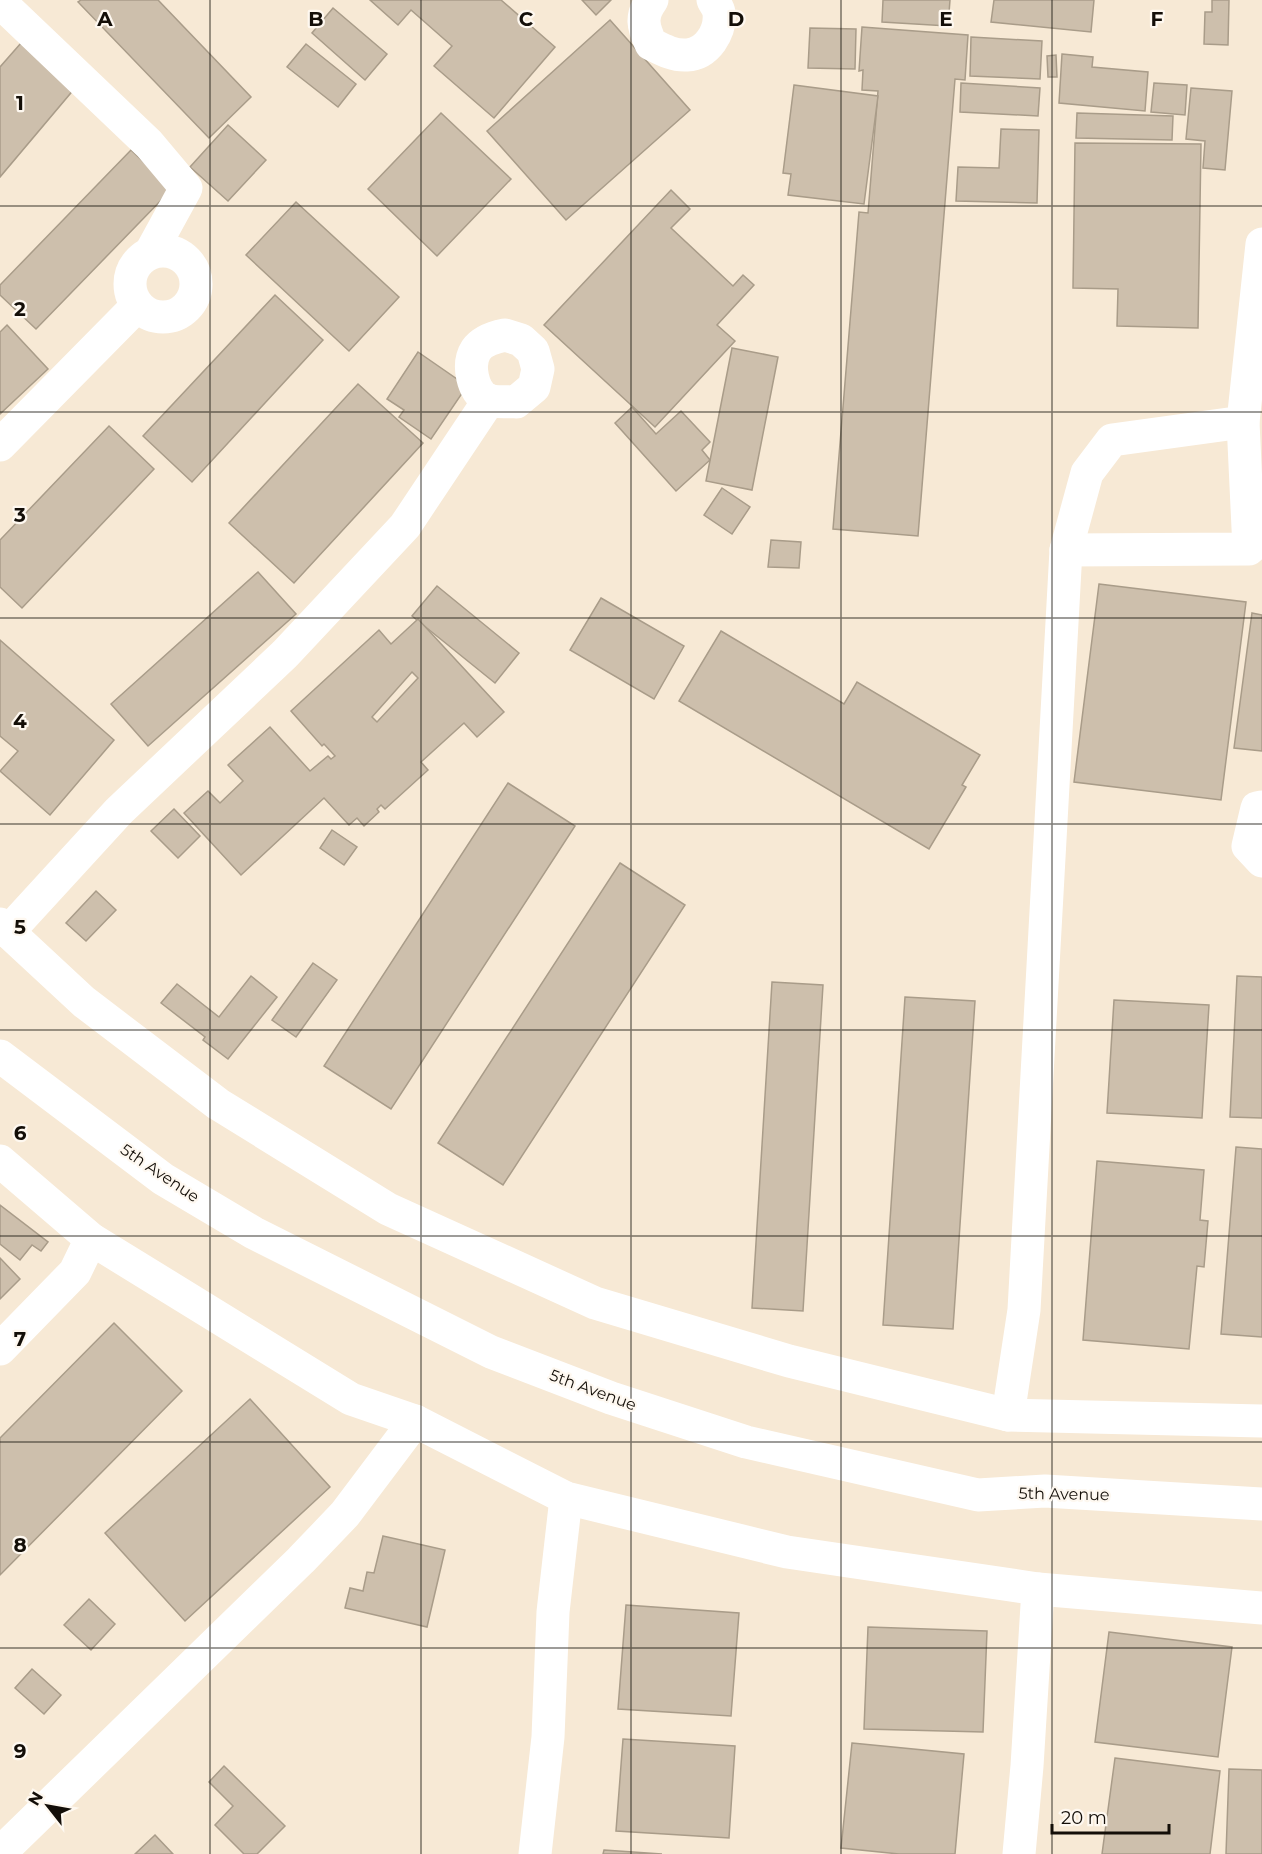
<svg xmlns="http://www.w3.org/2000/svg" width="1262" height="1854" viewBox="0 0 1262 1854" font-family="Montserrat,sans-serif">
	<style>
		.building { fill: #cdbfac; stroke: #a99c89; stroke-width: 1.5; fill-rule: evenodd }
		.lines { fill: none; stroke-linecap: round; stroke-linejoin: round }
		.minor { stroke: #fff; stroke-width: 33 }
		.grid { fill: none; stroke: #130e08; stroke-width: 1.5; stroke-opacity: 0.55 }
		.labels { text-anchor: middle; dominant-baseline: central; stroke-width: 4.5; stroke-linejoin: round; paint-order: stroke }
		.street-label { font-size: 16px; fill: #130e08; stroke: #fef8f0 }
		.grid-label { font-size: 20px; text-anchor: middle; font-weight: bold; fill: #130e08; stroke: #fef8f0; stroke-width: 4.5; stroke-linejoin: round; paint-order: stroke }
	</style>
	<rect width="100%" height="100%" fill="#f7e9d5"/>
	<g class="building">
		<polygon points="81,0 158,0 251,97 209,138 78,2"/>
		<polygon points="370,0 501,0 555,47 494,118 434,66 452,46 411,10 398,25"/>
		<polygon points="582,0 611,0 596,15"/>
		<polygon points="883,0 950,0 948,26 882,22"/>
		<polygon points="994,0 1094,0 1091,32 991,22"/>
		<polygon points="1212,0 1229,0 1228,45 1204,44 1205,12 1212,12"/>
		<polygon points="333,8 387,54 365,80 312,33"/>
		<polygon points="610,20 690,110 566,220 487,131"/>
		<polygon points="862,27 968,35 965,80 955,79 918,536 833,529 859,212 868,213 878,91 862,90 863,70 859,71"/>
		<polygon points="810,28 856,29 855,69 808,68"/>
		<polygon points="971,37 1042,41 1040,79 970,76"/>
		<polygon points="21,43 75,88 0,177 0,67"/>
		<polygon points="306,44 356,84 338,107 287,67"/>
		<polygon points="1062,54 1093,57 1092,67 1148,72 1145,111 1059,103"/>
		<polygon points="1056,55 1057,77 1048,77 1047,56"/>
		<polygon points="961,83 1040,88 1038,116 960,112"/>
		<polygon points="1154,83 1187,85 1185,115 1151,112"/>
		<polygon points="794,85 878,96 864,204 788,195 791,174 783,173"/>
		<polygon points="1191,88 1232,91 1225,170 1203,168 1205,141 1186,139"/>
		<polygon points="441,113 511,179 437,256 368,189"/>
		<polygon points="1077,113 1173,116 1172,140 1076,138"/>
		<polygon points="228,125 266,160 228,201 190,167"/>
		<polygon points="1001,129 1039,130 1037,203 956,201 958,167 999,168"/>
		<polygon points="1075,143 1201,144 1198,328 1117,326 1118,289 1073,288"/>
		<polygon points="131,150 172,189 36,329 0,295 0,285"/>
		<polygon points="671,190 690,209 671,228 733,286 743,275 754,285 717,325 735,341 655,427 544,325"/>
		<polygon points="296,202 399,297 349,351 246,255"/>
		<polygon points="275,295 323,340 192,482 143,436"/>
		<polygon points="7,325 48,369 0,414 0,332"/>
		<polygon points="732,348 778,357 752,490 706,481"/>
		<polygon points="418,352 467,386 431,439 399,417 404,410 387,399"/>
		<polygon points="358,384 423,443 294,583 229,523"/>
		<polygon points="632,407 656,434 681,411 710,442 702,450 710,460 676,491 615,423"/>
		<polygon points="109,426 154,469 22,608 0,587 0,540"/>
		<polygon points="722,488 750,507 732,534 704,515"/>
		<polygon points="771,540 801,542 799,568 768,567"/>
		<polygon points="258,572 296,614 148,746 111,704"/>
		<polygon points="1099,584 1246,602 1221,800 1074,782"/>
		<polygon points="437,586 519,653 495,683 412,616"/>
		<polygon points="601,598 684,646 654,699 570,650"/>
		<polygon points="1252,613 1262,615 1262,751 1234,748"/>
		<path d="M418 619 504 712 477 737 464 723 421 762 428 770 385 809 381 805 377 809 379 812 364 826 357 818 349 825 324 798 241 875 184 813 208 791 220 803 243 781 228 765 270 727 310 771 328 756 331 759 335 756 324 744 322 746 291 711 379 630 391 644ZM412 672 418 678 377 722 372 717Z"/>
		<polygon points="721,631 844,704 857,682 980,755 962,785 966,787 929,849 679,701"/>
		<polygon points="0,640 114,740 50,815 0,771 18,751 0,736"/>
		<polygon points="508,783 575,826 391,1109 324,1066"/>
		<polygon points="174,809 200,836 178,858 151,831"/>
		<polygon points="332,830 357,847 344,865 320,848"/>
		<polygon points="620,863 685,905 503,1185 438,1143"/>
		<polygon points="96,891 116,910 86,941 66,923"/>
		<polygon points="313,963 337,980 296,1037 272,1020"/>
		<polygon points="251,976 277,997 228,1059 203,1040 205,1037 161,1003 177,984 219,1017"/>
		<polygon points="1237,976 1262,977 1262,1118 1230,1117"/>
		<polygon points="772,982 823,985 803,1311 752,1308"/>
		<polygon points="905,997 975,1001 953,1329 883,1325"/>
		<polygon points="1114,1000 1209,1005 1202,1118 1107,1113"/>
		<polygon points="1236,1147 1262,1149 1262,1337 1221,1334"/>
		<polygon points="1097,1161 1204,1170 1200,1220 1208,1221 1204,1267 1197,1266 1189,1349 1083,1340"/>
		<polygon points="0,1205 48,1242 41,1251 32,1245 20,1260 0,1244"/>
		<polygon points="0,1258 20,1279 0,1299"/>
		<polygon points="114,1323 182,1391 0,1575 0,1438"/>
		<polygon points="250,1399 330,1487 185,1621 105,1533"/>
		<polygon points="383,1536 445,1550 427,1627 345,1608 350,1588 363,1591 367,1572 374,1573"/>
		<polygon points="89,1599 115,1624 91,1650 64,1625"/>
		<polygon points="626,1605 739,1613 731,1716 618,1709"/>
		<polygon points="868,1627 987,1631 983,1732 864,1729"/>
		<polygon points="1109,1632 1232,1647 1218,1757 1095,1742"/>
		<polygon points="32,1669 61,1695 44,1714 15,1688"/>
		<polygon points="623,1739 735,1746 729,1838 616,1831"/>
		<polygon points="852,1743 964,1754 955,1854 899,1854 841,1848"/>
		<polygon points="1115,1758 1220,1771 1210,1854 1102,1854"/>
		<polygon points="224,1766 285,1826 257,1854 244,1854 215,1825 233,1806 209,1782"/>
		<polygon points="1229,1769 1262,1770 1262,1854 1226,1854"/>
		<polygon points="155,1835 173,1854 135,1854"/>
		<polygon points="604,1850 662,1854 603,1854"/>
	</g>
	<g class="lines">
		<g class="minor">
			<path d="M652 0C640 16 643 27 651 44 663 50 674 56 687 55 707 54 721 32 719 13 719 9 715 4 713 0"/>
			<polyline points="0,2 149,144 186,188 151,252"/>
			<circle cx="163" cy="284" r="33"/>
			<path d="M505 335 521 340 533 351 538 369 534 387 516 402C508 401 495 403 488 400 472 392 467 364 476 350 482 341 495 337 505 335Z"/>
			<polyline points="0,445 137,306"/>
			<polyline points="1066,550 1249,549 1243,422 1262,244"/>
			<polyline points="1262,807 1257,808 1248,846 1262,861"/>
			<polyline points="0,924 84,1002 218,1104 388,1209 595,1303 789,1361 1008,1415 1262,1421"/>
			<polyline points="8,932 119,811 285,654 405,526 489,400"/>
			<polyline points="0,1056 163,1179 254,1233 491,1352 611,1398 746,1442 978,1495 1045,1491 1262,1504"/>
			<polyline points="0,1161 91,1239 351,1399 415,1421 566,1498 787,1552 1038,1589 1262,1608"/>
			<polyline points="0,1349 75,1272 91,1239"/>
			<polyline points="1008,1415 1024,1310 1066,550 1087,473 1112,440 1243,422"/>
			<polyline points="0,1853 301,1560 345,1514 415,1421"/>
			<polyline points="535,1854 548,1737 553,1612 566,1498"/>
			<polyline points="1019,1854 1027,1766 1038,1589"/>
		</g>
	</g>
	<path class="grid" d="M210 0V1854M421 0V1854M631 0V1854M841 0V1854M1052 0V1854M0 206H1262M0 412H1262M0 618H1262M0 824H1262M0 1030H1262M0 1236H1262M0 1442H1262M0 1648H1262"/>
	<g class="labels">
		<g class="street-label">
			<text transform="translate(160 1173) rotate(34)">5th Avenue</text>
			<text transform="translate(593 1390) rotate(20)">5th Avenue</text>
			<text transform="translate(1064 1494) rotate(1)">5th Avenue</text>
		</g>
	</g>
	<g class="grid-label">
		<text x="105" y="26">A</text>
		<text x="316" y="26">B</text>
		<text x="526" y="26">C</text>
		<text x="736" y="26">D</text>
		<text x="946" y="26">E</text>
		<text x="1157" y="26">F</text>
		<text x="20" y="110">1</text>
		<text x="20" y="316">2</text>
		<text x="20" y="522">3</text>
		<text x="20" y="728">4</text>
		<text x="20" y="934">5</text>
		<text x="20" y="1140">6</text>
		<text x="20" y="1346">7</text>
		<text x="20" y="1552">8</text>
		<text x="20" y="1758">9</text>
	</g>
	<g transform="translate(48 1806) rotate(301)" stroke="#fef8f0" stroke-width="4.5" paint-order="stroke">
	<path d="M0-4.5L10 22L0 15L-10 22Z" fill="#130e08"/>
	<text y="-9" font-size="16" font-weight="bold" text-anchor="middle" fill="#130e08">N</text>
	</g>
	<path d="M1052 1824v9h117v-9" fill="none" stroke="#130e08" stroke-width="3"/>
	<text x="1061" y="1824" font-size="18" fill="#130e08" stroke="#fef8f0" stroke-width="4.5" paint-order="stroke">20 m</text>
</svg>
